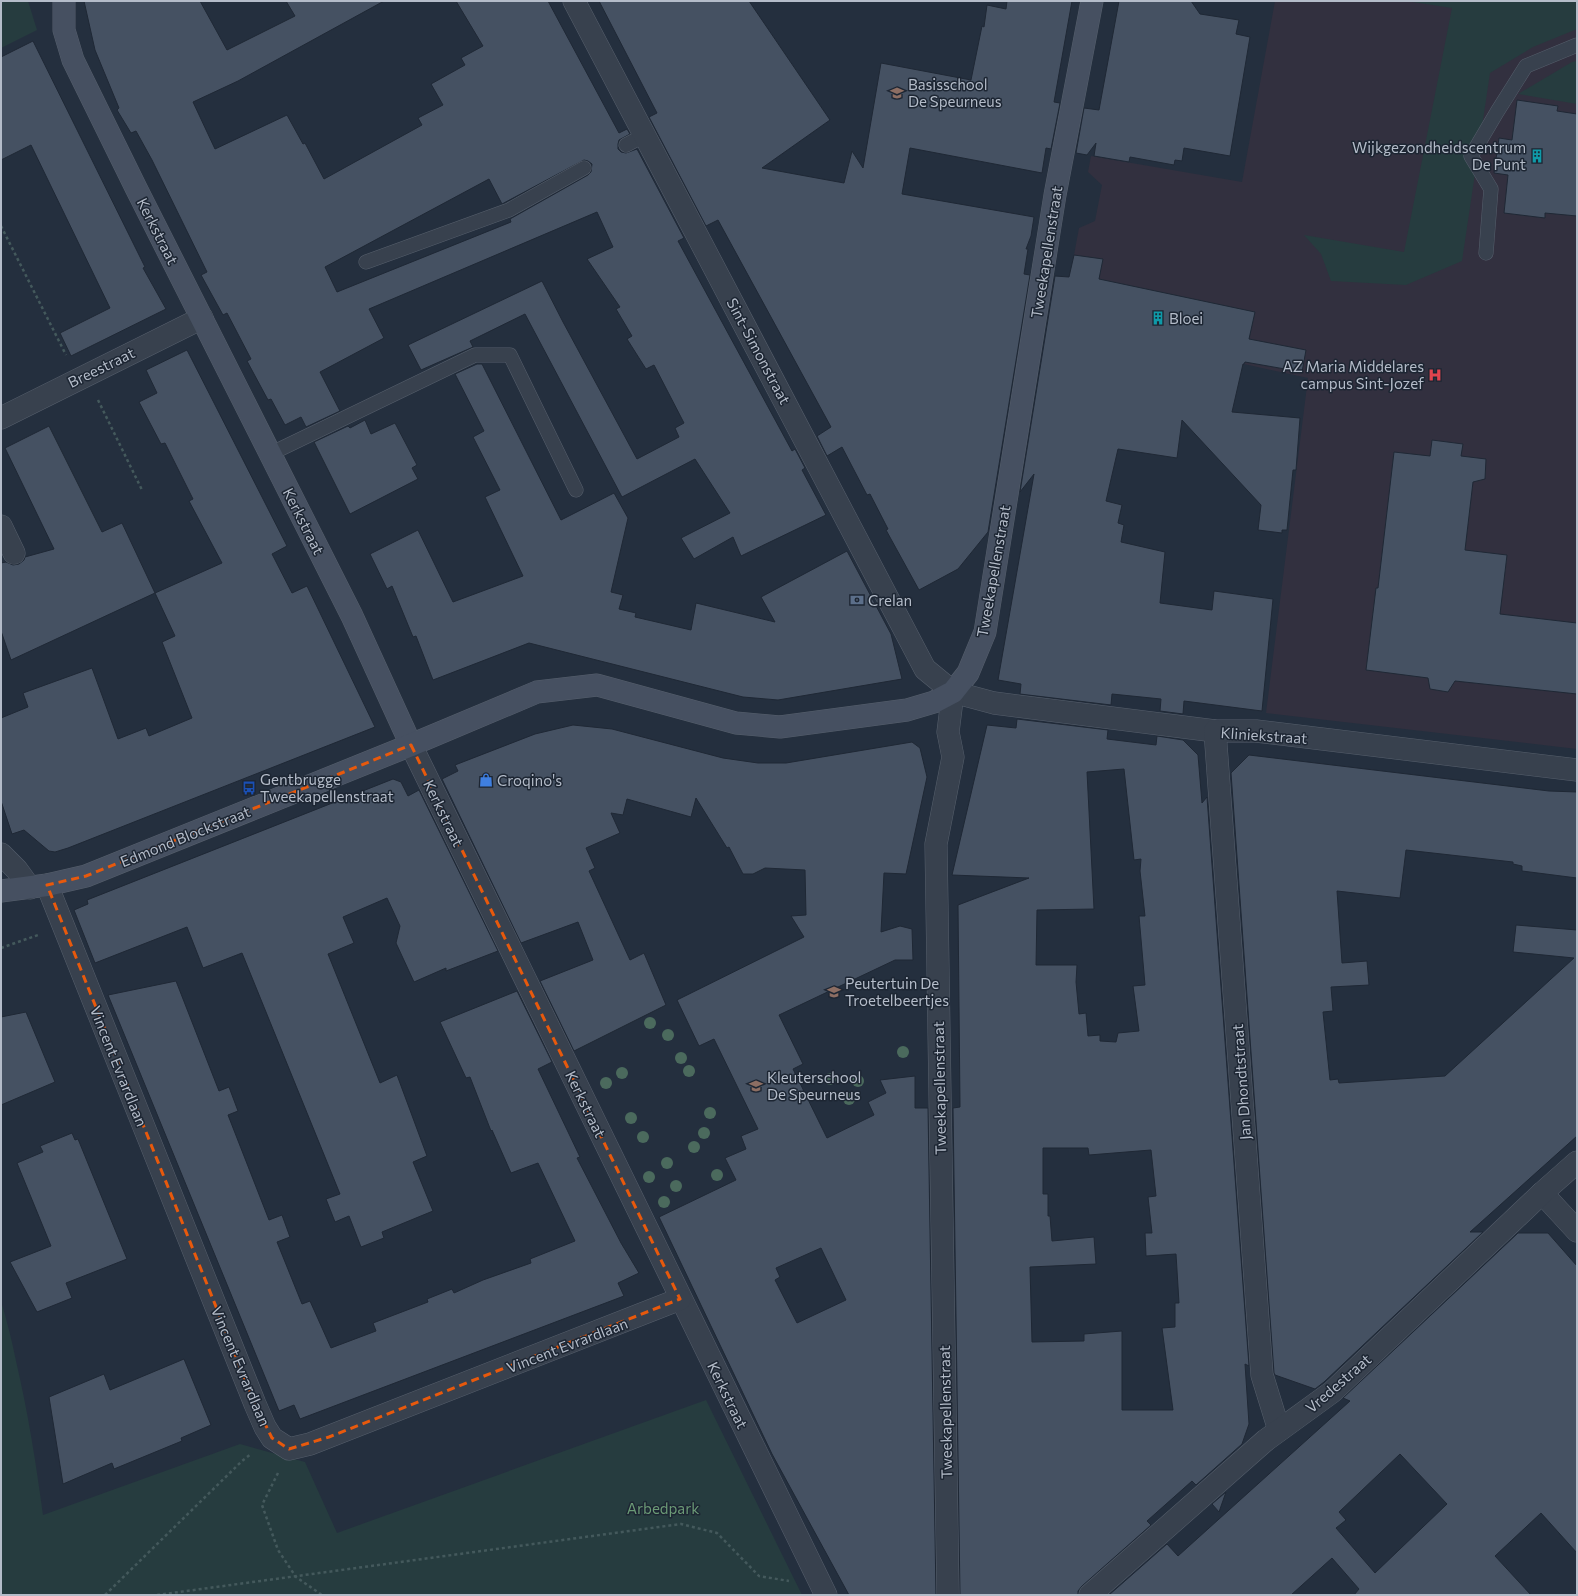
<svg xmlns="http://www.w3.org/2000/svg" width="1578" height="1596" viewBox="0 0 1578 1596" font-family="Commissioner,sans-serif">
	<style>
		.medical { fill: #32303f }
		.green { fill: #263c3f }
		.building { fill: #455162; stroke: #1f2835; fill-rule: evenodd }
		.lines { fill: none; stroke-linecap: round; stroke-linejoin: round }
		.lane-casing { stroke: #565f6c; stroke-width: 15 }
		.street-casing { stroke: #565f6c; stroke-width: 23 }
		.secondary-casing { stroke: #565f6c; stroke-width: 23 }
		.path { stroke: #44595c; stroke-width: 2.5; stroke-dasharray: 3 3; stroke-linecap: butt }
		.lane { stroke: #38414e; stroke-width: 14 }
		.street { stroke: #38414e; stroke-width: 22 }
		.secondary { stroke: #465061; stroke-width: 22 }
		.tree { fill: #4b6a5d }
		.marked { fill: none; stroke: #e8590c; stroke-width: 3; stroke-dasharray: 8 5; stroke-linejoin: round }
		.labels { text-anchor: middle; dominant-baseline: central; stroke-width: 3; stroke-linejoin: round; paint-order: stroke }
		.poi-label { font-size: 15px; fill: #b4bcc9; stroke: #1d2633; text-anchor: start }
		.street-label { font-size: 15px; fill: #b4bcc9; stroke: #1d2633 }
		.park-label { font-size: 15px; fill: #6b9a76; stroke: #1d2633 }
	</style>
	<rect width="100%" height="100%" fill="#242f3e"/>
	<polygon class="medical" points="1275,1 1577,1 1577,749 1266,713 1308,378 1244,364 1255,312 1099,279 1103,259 1074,255 1079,228 1095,221 1102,185 1088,172 1091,156 1242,182"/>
	<g class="green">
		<polygon points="1,1 28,1 37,30 1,48"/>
		<polygon points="1406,1 1577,1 1577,29 1533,47 1490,73 1462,261 1406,285 1331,281 1321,254 1304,235 1404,252 1452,8"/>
		<polygon points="1577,61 1577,104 1518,94 1572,62"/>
		<path d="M1 1301C7 1321 12 1341 16 1361 28 1412 36 1463 43 1515L240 1444 305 1462 337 1533 706 1400 802 1595H1Z"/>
	</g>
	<g class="building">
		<path d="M84 1H200L227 50 295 16 286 1H384L238 81 193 102 215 149 287 115 303 144 305 143 324 179 422 125 418 118 443 105 431 84 465 65 461 58 483 46 456 1H548L619 133 627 129 630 134 619 140 618 144V149L621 152 626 153 637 149 684 238 678 241 792 451 795 449 805 468 802 470 826 515 741 556 733 537 694 559 681 538 730 513 695 459 622 497 525 314 470 341 473 347 421 370 408 345 542 281 563 322 637 459 679 437 675 428 684 423 654 365 646 369 627 339 632 336 616 309 620 307 587 259 613 247 597 212 369 309 384 338 320 372 340 411 306 427 301 417 285 425 271 399 268 400 247 361 251 359 227 313 223 315 201 275 207 272 152 160 136 131 131 133 117 110 119 108 95 50ZM584 160 588 161 592 164 591 172 588 175 510 219 511 222 337 292 325 267 489 179 502 204Z"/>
		<polygon points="599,1 749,1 830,120 762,168 844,183 852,151 863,168 881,63 971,80 982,26 984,27 987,5 1006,9 1007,1 1072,1 1054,102 1060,103 1051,149 1046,148 1042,173 910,148 902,194 1034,217 1031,236 1026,249 1028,249 1024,274 1030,275 988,532 958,569 919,590 886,530 888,529 870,494 867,495 842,447 827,456 817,436 831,427 718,220 706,226 649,117 657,113"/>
		<polygon points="1119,1 1191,1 1200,14 1239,20 1236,34 1250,37 1230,156 1184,148 1182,161 1175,160 1174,165 1130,157 1129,162 1094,156 1096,143 1087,155 1076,153 1084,108 1099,110"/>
		<polygon points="33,41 145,267 143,268 166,309 71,356 60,333 110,308 31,145 1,160 1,57"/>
		<polygon points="1517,100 1558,106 1557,111 1577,114 1577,216 1545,213 1545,218 1504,213 1508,175 1494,173 1499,138 1512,140"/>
		<polygon points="1074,255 1103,259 1099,279 1255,312 1249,339 1306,350 1302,372 1245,362 1244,364 1243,364 1232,412 1300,418 1296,470 1293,470 1287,530 1282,530 1282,533 1258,530 1261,505 1182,420 1177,458 1118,449 1106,501 1122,505 1118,523 1124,525 1121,542 1165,552 1160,603 1212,610 1214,591 1273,599 1262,711 1184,701 1183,714 1160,711 1161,699 1112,694 1111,705 1020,694 1021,684 998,680 1034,474 1020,492 1055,276 1069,277"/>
		<polygon points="187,350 287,546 272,554 292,593 307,586 375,727 68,848 55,852 49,851 24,830 12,834 1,801 1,718 28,707 23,693 92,668 118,739 146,728 149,736 192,718 162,642 175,636 155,593 222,563 189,501 193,499 165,443 161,444 139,402 157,393 146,370"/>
		<polygon points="477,364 482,364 561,520 614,493 628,518 611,592 623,595 619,609 636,613 635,617 691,630 696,603 775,622 761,597 847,551 891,634 902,679 778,700 743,697 529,643 433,680 416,636 413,637 392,586 387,589 370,554 418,530 453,602 523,576 485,497 500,490 473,437 484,431 455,374"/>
		<polygon points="365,420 371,434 395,423 417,465 412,468 418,479 350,514 314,442 348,426 350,428"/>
		<polygon points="49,426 102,532 122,523 155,593 11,660 1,631 1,563 6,562 13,565 19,564 24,560 25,557 54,549 5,448"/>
		<polygon points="1432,440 1463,444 1461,456 1486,459 1485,479 1473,482 1465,550 1507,555 1500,614 1577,623 1577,694 1455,681 1448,692 1430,689 1428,678 1366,670 1376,588 1378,588 1394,452 1430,456"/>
		<path d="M1017 719 1108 730 1107 739 1156 745 1157 736 1183 740 1198 755 1202 803 1207 797 1249 1366 1245 1364 1249 1424 1242 1444 1196 1485 1192 1481 1147 1521 1151 1525 1082 1586 1078 1591V1595H960L953 1108 960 1107 958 905 1029 878 952 875 987 725 1016 728ZM1124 769 1134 860 1141 859 1140 871 1145 916H1139L1145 985 1133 986 1139 1031 1118 1033 1116 1042 1100 1041V1035L1088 1036 1086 1013 1079 1014 1076 982 1077 965H1036L1037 910 1094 909 1087 772ZM1043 1148H1088L1089 1155 1151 1150 1156 1196 1148 1197 1152 1233H1145L1146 1256 1176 1254 1179 1303H1175V1327L1162 1328 1173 1410H1122V1331L1084 1334V1341L1032 1342 1030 1267 1096 1264 1094 1237 1052 1241 1050 1216H1048V1194H1043Z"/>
		<path d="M573 725 612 729 723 758 758 763H786L912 742 920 748 927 777 906 874 884 873 881 932 900 926 912 929 913 960H895L779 1015 803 1064 793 1069 827 1138 874 1115 868 1102 886 1093 880 1080 915 1076V1108H928L936 1595H849L772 1454 659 1217 736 1180 725 1158 746 1149 741 1136 758 1129 714 1039 699 1046 677 1000 804 937 791 916 806 915 805 870 765 868 753 874H743L729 847 727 848 696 798 691 817 627 799 623 815 611 813 620 833 586 848 595 868 589 871 630 960 644 953 666 1005 574 1051 540 981 593 960 578 922 521 943 442 779 458 771 455 765 535 734ZM821 1248 846 1300 797 1323 775 1280 780 1277 776 1268Z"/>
		<polygon points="1249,755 1549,791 1577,792 1577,878 1522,871 1522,866 1513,864 1513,862 1406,850 1400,898 1337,891 1342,963 1367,961 1369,985 1331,987 1333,1011 1323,1012 1330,1080 1338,1079 1339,1083 1445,1076 1574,958 1513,952 1516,925 1577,930 1577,1136 1470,1232 1483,1232 1324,1382 1315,1389 1275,1375 1274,1373 1231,773"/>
		<polygon points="393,779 401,782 408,796 419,790 498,951 446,971 446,968 414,982 396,943 400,926 387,898 343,917 354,943 328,954 380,1083 397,1075 427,1156 413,1162 433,1211 382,1232 384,1238 361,1247 349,1216 335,1222 326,1199 340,1194 242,953 203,968 187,927 95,963 74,910 88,904 87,900"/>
		<polygon points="176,981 219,1091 229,1087 238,1111 228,1115 269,1220 282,1215 290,1237 277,1242 302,1304 310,1301 331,1348 376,1331 373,1323 428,1302 427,1299 452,1289 454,1293 483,1280 531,1263 530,1259 575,1241 538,1163 511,1173 492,1130 491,1131 470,1077 466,1078 440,1022 517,991 552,1062 538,1069 580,1157 577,1158 621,1243 639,1273 618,1283 624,1296 300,1419 294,1405 279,1411 108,995"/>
		<polygon points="26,1012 55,1082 1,1105 1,1017"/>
		<polygon points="72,1133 75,1140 78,1139 127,1259 66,1283 72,1298 37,1312 10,1262 51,1246 17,1163 43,1152 40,1146"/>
		<path d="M1518 1233H1548L1577 1266V1553L1541 1513 1495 1556 1531 1595H1354L1359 1589 1332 1558 1291 1595H1109L1167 1544 1178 1556 1350 1401 1343 1398ZM1400 1454 1447 1504 1375 1573 1336 1528 1346 1520 1339 1512Z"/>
		<polygon points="184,1359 211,1425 181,1438 182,1441 114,1469 112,1463 63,1484 49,1397 104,1374 110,1390"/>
		<polygon points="1226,1492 1219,1512 1212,1504"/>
	</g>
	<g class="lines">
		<g class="lane-casing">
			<g id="lane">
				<polyline points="626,145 645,135"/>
				<polyline points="1486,253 1491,189 1471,156 1497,112 1526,66 1577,45"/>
				<polyline points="366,262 509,210 584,168"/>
				<polyline points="270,454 475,355 510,355 576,490"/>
			</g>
		</g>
		<g class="street-casing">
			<g id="street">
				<polyline points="574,1 925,669 953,692 994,703 1215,731 1256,731 1577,770"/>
				<polyline points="1,418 202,318"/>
				<polyline points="1,526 14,553"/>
				<polyline points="1215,731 1262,1375 1279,1430"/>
				<polyline points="411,745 826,1595"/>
				<polyline points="1,854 17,870 30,888"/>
				<polyline points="47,885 255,1404 265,1427 272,1438 289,1449 310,1444 680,1299"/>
				<polyline points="1542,1193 1577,1231"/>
				<polyline points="948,1595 936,844 953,757 948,732 953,692"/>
				<polyline points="1090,1595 1266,1440 1332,1392 1542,1193 1577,1162"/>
			</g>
		</g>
		<g class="secondary-casing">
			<g id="secondary">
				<polyline points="64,1 64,30 73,60 136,188 352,616 411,745"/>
				<polyline points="1,891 47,885 86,876 411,745 537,692 597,685 736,723 780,727 907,710 934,702 953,692 968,673 985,632 1055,195 1092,1"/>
			</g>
		</g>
		<g class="path">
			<polyline points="1,226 66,355"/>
			<polyline points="98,400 142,490"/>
			<polyline points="1,948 38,935"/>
			<polyline points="278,1473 262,1505 278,1550 296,1577 322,1595"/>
			<polyline points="105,1595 242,1461 251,1454"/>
			<polyline points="157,1595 681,1524 717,1533 759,1576 789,1581"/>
		</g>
		<use href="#lane" class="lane"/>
		<use href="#street" class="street"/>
		<use href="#secondary" class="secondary"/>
	</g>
	<g class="tree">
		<circle cx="650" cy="1023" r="6"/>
		<circle cx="668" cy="1035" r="6"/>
		<circle cx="903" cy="1052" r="6"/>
		<circle cx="681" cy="1058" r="6"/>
		<circle cx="689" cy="1071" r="6"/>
		<circle cx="622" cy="1073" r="6"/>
		<circle cx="830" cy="1079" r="6"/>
		<circle cx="858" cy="1081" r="6"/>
		<circle cx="606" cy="1083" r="6"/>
		<circle cx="849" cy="1099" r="6"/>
		<circle cx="710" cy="1113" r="6"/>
		<circle cx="631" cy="1118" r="6"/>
		<circle cx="704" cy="1133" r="6"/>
		<circle cx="643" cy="1137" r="6"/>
		<circle cx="694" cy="1147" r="6"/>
		<circle cx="667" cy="1163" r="6"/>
		<circle cx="717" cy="1175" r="6"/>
		<circle cx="649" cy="1177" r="6"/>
		<circle cx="676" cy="1186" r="6"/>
		<circle cx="664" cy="1202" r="6"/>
	</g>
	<path class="marked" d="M411 745 680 1299 329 1437 289 1449 272 1438 255 1404 47 885 86 876Z"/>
	<defs>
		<g id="school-bare" transform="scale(1.08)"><path d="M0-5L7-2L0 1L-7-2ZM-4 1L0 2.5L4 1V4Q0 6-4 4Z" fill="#8d6e63" stroke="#1d2633" stroke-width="2.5" paint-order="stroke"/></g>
		<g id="building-bare" transform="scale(1.08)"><path d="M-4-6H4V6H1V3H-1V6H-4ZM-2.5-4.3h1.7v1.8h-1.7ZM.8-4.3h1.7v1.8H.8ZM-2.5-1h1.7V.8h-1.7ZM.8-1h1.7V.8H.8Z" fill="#0f9aa8" stroke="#1d2633" stroke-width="2.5" paint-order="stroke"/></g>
		<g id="hospital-bare" transform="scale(1.08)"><path d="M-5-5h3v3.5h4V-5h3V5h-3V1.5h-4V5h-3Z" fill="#e0444e" stroke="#1d2633" stroke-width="2.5" paint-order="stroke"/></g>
		<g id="bank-bare" transform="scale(1.08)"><path d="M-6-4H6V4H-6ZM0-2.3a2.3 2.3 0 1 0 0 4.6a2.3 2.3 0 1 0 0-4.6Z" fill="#5c6f8a" stroke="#1d2633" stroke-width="2.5" paint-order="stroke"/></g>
		<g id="shop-bare" transform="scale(1.08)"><path d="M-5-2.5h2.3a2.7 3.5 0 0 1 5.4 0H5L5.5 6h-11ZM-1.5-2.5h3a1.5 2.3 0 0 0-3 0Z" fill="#3f7fe0" stroke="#1d2633" stroke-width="2.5" paint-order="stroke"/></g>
		<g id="bus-bare" transform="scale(1.08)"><path d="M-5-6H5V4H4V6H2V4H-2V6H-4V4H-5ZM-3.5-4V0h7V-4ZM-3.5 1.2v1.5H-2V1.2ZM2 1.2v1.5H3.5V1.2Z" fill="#1a4fb4" stroke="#1d2633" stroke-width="2.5" paint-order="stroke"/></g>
	</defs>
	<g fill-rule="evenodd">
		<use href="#school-bare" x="897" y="93"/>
		<use href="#building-bare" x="1537" y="156"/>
		<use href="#building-bare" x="1158" y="318"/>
		<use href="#hospital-bare" x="1435" y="375"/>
		<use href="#bank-bare" x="857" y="600"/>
		<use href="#shop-bare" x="486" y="780"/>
		<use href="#bus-bare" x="249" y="788"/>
		<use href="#school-bare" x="834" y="992"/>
		<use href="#school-bare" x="756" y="1086"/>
	</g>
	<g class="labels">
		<g class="poi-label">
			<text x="908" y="84">Basisschool<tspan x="908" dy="17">De Speurneus</tspan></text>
			<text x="1526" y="147" text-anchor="end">Wijkgezondheidscentrum<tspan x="1526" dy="17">De Punt</tspan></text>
			<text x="1169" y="318">Bloei</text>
			<text x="1424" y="366" text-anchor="end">AZ Maria Middelares<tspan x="1424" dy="17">campus Sint-Jozef</tspan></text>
			<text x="868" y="600">Crelan</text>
			<text x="260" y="779">Gentbrugge<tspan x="260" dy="17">Tweekapellenstraat</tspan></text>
			<text x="497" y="780">Croqino's</text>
			<text x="845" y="983">Peutertuin De<tspan x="845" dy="17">Troetelbeertjes</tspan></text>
			<text x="767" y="1077">Kleuterschool<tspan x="767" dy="17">De Speurneus</tspan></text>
		</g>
		<g class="street-label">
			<text transform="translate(158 231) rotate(63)">Kerkstraat</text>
			<text transform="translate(1046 252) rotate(-81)">Tweekapellenstraat</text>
			<text transform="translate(759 351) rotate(62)">Sint-Simonstraat</text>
			<text transform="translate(101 367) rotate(-26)">Breestraat</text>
			<text transform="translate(304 521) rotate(63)">Kerkstraat</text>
			<text transform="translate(993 571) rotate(-80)">Tweekapellenstraat</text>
			<text transform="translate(1264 735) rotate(4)">Kliniekstraat</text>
			<text transform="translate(444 813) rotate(64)">Kerkstraat</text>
			<text transform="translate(185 836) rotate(-22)">Edmond Blockstraat</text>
			<text transform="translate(119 1066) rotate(68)">Vincent Evrardlaan</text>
			<text transform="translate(1241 1082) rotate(-94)">Jan Dhondtstraat</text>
			<text transform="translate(939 1088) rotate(-91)">Tweekapellenstraat</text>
			<text transform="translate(586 1104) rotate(64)">Kerkstraat</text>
			<text transform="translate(567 1345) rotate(-21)">Vincent Evrardlaan</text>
			<text transform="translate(241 1366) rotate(67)">Vincent Evrardlaan</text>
			<text transform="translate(1338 1383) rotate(-41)">Vredestraat</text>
			<text transform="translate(728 1395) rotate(64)">Kerkstraat</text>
			<text transform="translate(945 1412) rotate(-91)">Tweekapellenstraat</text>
		</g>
		<g class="park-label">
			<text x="663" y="1508">Arbedpark</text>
		</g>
	</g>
	<rect width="1578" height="1596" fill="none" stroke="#b4bcc9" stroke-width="4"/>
</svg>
